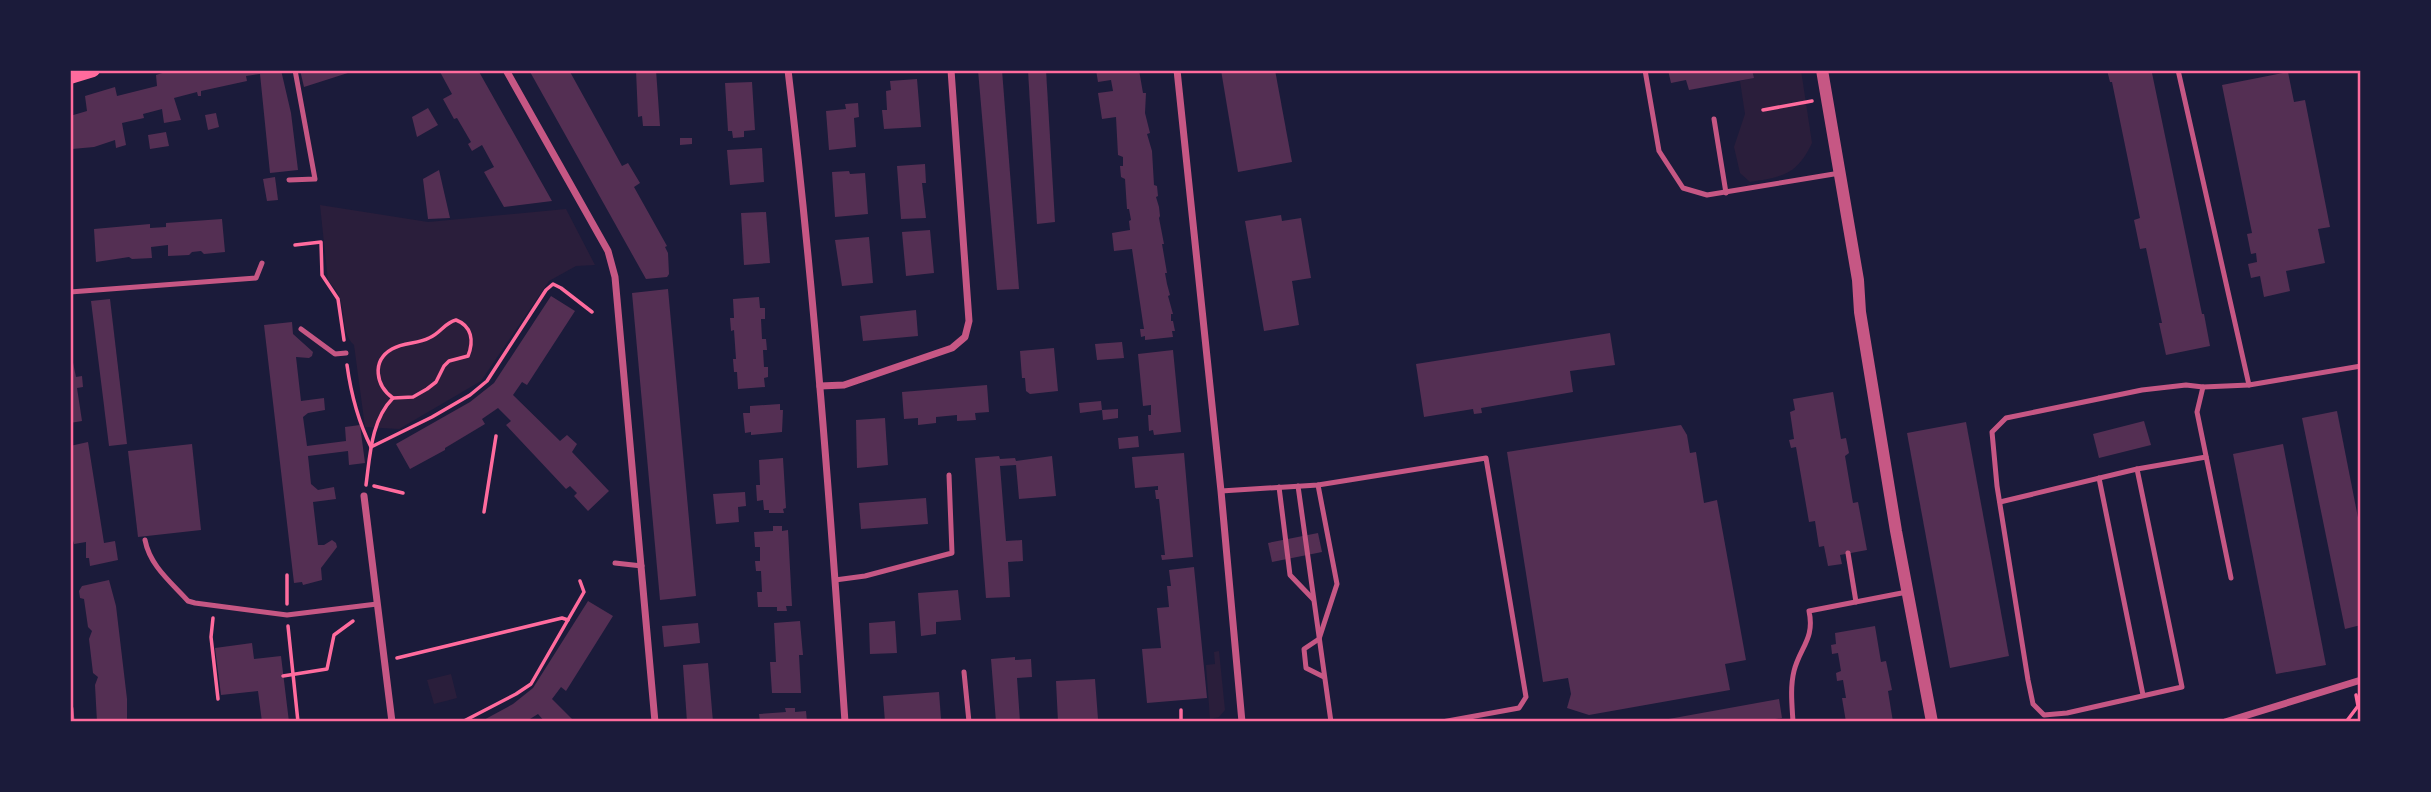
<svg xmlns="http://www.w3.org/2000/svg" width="2431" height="792" viewBox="0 0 2431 792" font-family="Rubik,sans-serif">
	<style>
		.green { fill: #2a1e3b }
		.building { fill: #542f53 }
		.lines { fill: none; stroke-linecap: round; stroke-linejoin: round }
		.path { stroke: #ff6b9d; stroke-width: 3.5 }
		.service { stroke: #c65784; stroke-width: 5 }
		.minor { stroke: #c65784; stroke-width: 7 }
		.tertiary { stroke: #c65784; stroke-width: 12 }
		.secondary { stroke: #ff6b9d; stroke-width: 14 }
		.neatline { fill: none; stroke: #ff6b9d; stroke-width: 2.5 }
	</style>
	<rect width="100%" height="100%" fill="#1b1b3a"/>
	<g class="green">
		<path d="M1752 70H1801L1812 143C1797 175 1782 177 1750 182L1740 173 1734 147 1745 114 1740 81 1753 78Z"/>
		<path d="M320 205 428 222 566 209 595 265 576 266 549 281 481 381 399 429 365 427 354 345C337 329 351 302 328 281Z"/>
		<polygon points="1219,651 1225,710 1219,717 1210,719 1206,665 1215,664 1214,652"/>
		<polygon points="451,674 457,698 434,704 427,680"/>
	</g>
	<g class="building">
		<polygon points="172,70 281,70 291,113 298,170 270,173 260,74 246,76 247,81 201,91 201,96 198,96 197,92 174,98 181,120 164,123 162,109 143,114 144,118 122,123 126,145 116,148 115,140 94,147 72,149 70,152 70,116 87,111 85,96 115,87 117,96 157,86 156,75"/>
		<polygon points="300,70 354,70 354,71 304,87"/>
		<polygon points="439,70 478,70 552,201 504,207 484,172 494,167 482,145 472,151 468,144 471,142 457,118 454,119 443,99 452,94"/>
		<polygon points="529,70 569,70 622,166 628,163 640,183 634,187 667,246 665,247 668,253 669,274 667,277 646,279"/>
		<polygon points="636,70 656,70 660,126 643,126 642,116 638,117"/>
		<polygon points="978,70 1002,70 1019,289 997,290"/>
		<polygon points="1028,70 1046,70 1055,222 1037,224"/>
		<polygon points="1096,70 1139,70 1143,93 1146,93 1145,113 1150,133 1147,134 1152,151 1154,185 1157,186 1158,196 1156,197 1159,207 1160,216 1159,218 1164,244 1162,244 1167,273 1165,273 1167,284 1170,295 1168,296 1173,314 1171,314 1171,321 1173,321 1175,331 1172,331 1173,337 1145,340 1145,336 1141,337 1140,329 1144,329 1143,323 1132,249 1114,251 1112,233 1130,230 1129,221 1131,220 1129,209 1127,209 1125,179 1121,177 1120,166 1123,166 1123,157 1118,155 1116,117 1102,119 1098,93 1113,91 1111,80 1098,82"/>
		<polygon points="1221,70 1275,70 1292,162 1238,172"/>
		<polygon points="1668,70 1752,70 1754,78 1689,90 1686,80 1671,83"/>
		<polygon points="2107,70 2155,70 2155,73 2152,73 2202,314 2204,314 2210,346 2166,355 2159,323 2162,323 2146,248 2140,249 2134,220 2140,218 2112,82 2110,82"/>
		<polygon points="2288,72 2294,102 2305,100 2330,227 2318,229 2325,263 2286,271 2290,291 2264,297 2260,276 2251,278 2248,264 2257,262 2256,253 2251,254 2247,234 2252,233 2222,85"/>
		<polygon points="917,79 921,127 884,129 882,110 887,110 886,91 891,90 890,81"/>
		<polygon points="752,82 755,130 744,131 744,137 733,138 732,131 728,131 725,83"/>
		<polygon points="858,103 859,117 854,118 856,147 829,150 826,111 846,109 845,104"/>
		<polygon points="428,108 438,125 417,137 412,117"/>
		<polygon points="216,113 219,127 208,130 205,115"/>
		<polygon points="166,132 169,146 150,149 148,135"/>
		<polygon points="680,138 692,138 692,144 680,145"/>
		<polygon points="762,148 764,182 730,185 727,150"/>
		<polygon points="925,164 926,183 922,183 926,218 901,219 897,166"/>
		<polygon points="439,170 450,218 428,219 423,179"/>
		<polygon points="849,171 850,174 865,173 868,214 835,217 832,172"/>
		<polygon points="275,177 278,200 267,201 263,179"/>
		<polygon points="766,212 770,263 744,265 741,213"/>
		<polygon points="1281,215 1282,221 1301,218 1311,278 1292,281 1299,325 1264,331 1245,221"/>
		<polygon points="222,219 225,252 204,254 201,251 192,252 189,255 168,256 168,245 151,247 152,258 132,259 129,257 96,262 94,229 150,224 150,228 166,227 166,223"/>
		<polygon points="930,230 934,273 906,276 902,232"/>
		<polygon points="869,237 873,283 842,286 835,240"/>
		<polygon points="668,289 696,596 660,600 632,293"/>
		<polygon points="551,296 575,311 527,385 522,382 513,395 560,441 567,435 577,444 572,452 609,491 588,511 574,496 577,493 570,486 566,489 506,425 511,421 498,408 482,419 485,424 445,448 445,450 410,469 396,444 470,402 494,383"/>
		<polygon points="759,297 760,308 765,308 765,319 761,319 762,339 766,339 767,350 763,350 764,367 768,367 768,377 764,378 765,387 738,389 737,372 734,372 733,359 736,359 734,330 731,331 730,318 734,318 733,299"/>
		<polygon points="110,299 127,444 109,446 91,301"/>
		<polygon points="916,310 918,336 863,341 860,316"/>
		<polygon points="292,322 293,334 313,352 312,356 309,358 296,357 301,401 324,398 325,410 308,413 303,417 307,446 346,441 345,427 360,425 365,463 349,465 348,451 308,456 311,484 318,490 334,487 336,499 313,502 318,545 324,545 332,540 336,543 337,547 321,568 322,580 303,585 302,582 294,583 264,325"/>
		<polygon points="1610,333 1615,365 1570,371 1573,392 1481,408 1482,413 1474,414 1473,409 1424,417 1416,364"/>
		<polygon points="1122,342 1124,358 1097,360 1095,344"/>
		<polygon points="70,348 76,377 82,376 83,387 77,388 82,421 70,423"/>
		<polygon points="1054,348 1058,391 1030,394 1026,391 1025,378 1022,378 1020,351"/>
		<polygon points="1173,350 1181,432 1154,435 1153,430 1149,431 1148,415 1151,415 1151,405 1143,406 1138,354"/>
		<polygon points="987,385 989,412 975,413 976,420 957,421 957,415 936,417 936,423 918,425 918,418 904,419 902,392"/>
		<polygon points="1833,392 1841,439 1846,438 1849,453 1845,456 1853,503 1858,502 1867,550 1840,555 1842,564 1828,566 1824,546 1819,547 1815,521 1809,522 1796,447 1791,448 1789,440 1794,439 1790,412 1795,410 1793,399"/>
		<polygon points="1101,401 1102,410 1080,413 1079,403"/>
		<polygon points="780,404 780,410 783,410 782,432 751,435 751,432 745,433 743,413 750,413 750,406"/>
		<polygon points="1118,409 1118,418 1103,420 1102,410"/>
		<polygon points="2337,411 2361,533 2361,625 2345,629 2302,418"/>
		<polygon points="885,418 888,465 857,468 856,420"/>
		<polygon points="2144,421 2151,445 2099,458 2093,434"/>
		<polygon points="1966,422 2009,656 1950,668 1907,433"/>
		<polygon points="1681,425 1687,435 1690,453 1696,452 1704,503 1717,500 1746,660 1725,664 1730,690 1589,715 1567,708 1571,694 1568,678 1543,682 1507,452"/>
		<polygon points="1138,436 1139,447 1119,449 1118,438"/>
		<polygon points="88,442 104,543 115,541 118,560 90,566 89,558 86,558 86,542 74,544 70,530 70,446"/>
		<polygon points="192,444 201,530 138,537 128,451"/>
		<polygon points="2283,444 2326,665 2276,674 2233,454"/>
		<polygon points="1184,453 1193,557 1162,560 1161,555 1165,555 1159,499 1156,499 1155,490 1158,490 1158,486 1135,488 1132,457"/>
		<polygon points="999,456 1000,459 1015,458 1016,461 1052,456 1056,496 1019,499 1016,465 1000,466 1006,541 1022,540 1023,561 1008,562 1010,597 986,598 975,458"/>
		<polygon points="783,458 786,508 783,509 784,513 769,513 769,510 764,510 763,500 757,501 756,485 760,485 759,460"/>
		<polygon points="745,492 746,506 738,507 739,522 716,524 713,494"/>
		<polygon points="926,498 928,524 861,529 859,503"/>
		<polygon points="773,526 782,526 782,531 788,530 792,606 786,606 787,611 777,611 777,607 758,607 757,592 762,592 761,571 756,571 755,561 760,561 760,547 755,547 754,532 773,531"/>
		<polygon points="1318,533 1322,552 1272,562 1268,543"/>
		<polygon points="1194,567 1207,698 1147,703 1142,649 1161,648 1157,608 1169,607 1167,586 1171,586 1169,570"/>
		<polygon points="109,580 116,606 127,699 127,722 97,722 95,685 98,677 93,673 89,639 92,631 88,627 84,599 80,598 79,591 82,586"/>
		<polygon points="958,590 961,620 936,622 936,634 921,636 918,593"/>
		<polygon points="588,601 613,616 566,691 561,687 552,699 575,722 545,722 538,714 525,722 480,722 513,704 533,688"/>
		<polygon points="800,621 803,655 799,655 801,693 772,693 770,662 776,662 774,623"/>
		<polygon points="895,621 897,653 870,654 869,623"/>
		<polygon points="698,623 700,643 664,647 662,626"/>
		<polygon points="1875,626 1881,662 1886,661 1892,690 1888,691 1893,722 1846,722 1842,698 1846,698 1843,680 1837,681 1836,673 1841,671 1838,653 1832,654 1831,645 1836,644 1835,633"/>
		<polygon points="252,643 254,659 281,656 289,722 262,722 258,691 221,695 215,648"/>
		<polygon points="1015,657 1015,660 1031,659 1032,677 1017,678 1020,722 996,722 991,659"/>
		<polygon points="708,663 713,722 687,722 683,665"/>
		<polygon points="1095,679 1098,719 1106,719 1106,722 1058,722 1056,681"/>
		<polygon points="939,692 941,719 885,722 883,696"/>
		<polygon points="1779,699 1782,718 1757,722 1652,722"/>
		<polygon points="785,708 795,708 795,712 806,711 807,722 760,722 759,714 786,712"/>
	</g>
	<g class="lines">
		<g class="path">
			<polyline points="1763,110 1812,101"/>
			<polyline points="295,245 321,242 322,275 338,299 344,340"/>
			<path d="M456 320C472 326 474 341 468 356L449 361 444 366 436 382 427 389 413 397 393 398C376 386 371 361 392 349 404 342 418 344 429 338 441 333 444 323 456 320Z"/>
			<path d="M347 365C351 394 358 421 371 447L432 417 470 395 487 381 546 290 553 284 561 288 592 312"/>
			<path d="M366 485C370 456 371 420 393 398"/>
			<polyline points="374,486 403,493"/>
			<polyline points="484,512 496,436"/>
			<polyline points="287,604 287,575"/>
			<polyline points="213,618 211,637 218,699"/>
			<polyline points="288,626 298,722"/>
			<polyline points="397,658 562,618 568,620"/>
			<polyline points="283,676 327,669 334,635 353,621"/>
			<polyline points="1181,710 1181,722"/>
			<polyline points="462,722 516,694 531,684 584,592 580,581"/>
			<polyline points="2346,722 2358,706 2356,695"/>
		</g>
		<g class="service">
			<polyline points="1645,70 1659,151 1683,188 1707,195 1840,173"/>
			<polyline points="2178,70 2249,385"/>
			<polyline points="1714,119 1726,193"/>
			<polyline points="289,180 315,179 295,70"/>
			<polyline points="70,292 256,278 262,263"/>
			<polyline points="301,329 335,354 346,353"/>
			<polyline points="2203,387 2197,412 2231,578"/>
			<polyline points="2137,469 2182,687 2067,713 2044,715 2033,704 2028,680 1997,486 1992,432 2006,418 2142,390 2186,385 2203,387 2249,385 2361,366"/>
			<polyline points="2099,478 2143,695"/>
			<polyline points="1318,485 1337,584 1319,639 1304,649 1306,668 1324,677"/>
			<polyline points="1298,486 1331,722"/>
			<polyline points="1279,487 1290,575 1313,599"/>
			<polyline points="1221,491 1318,485 1486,458 1526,697 1519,708 1442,722"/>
			<polyline points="2000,502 2137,469 2206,457"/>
			<path d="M145 540C150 566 171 582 188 601L195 603 287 615 377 604"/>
			<polyline points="1848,553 1856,602"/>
			<polyline points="615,563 642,566"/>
			<polyline points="835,580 865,576 952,553 949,475"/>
			<polyline points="964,672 969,722"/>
			<path d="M1793 722C1792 705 1790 687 1794 671 1800 647 1815 639 1809 611L1907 592"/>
		</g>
		<g class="minor">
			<polyline points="506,70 608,251 615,277 655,722"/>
			<path d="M788 70C814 287 830 504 845 722"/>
			<polyline points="1177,70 1221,491 1242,722"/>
			<polyline points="820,386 844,385 952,348 965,337 969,321 951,70"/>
			<polyline points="364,496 392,722"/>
			<polyline points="70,709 71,722"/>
			<polyline points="2225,722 2361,680"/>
		</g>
		<polyline class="tertiary" points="1822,70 1858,280 1860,312 1896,531 1932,722"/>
		<polyline class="secondary" points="70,77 93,70"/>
	</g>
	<rect width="2431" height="792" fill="none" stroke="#1b1b3a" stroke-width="144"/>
	<rect x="72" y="72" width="2287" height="648" class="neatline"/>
</svg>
